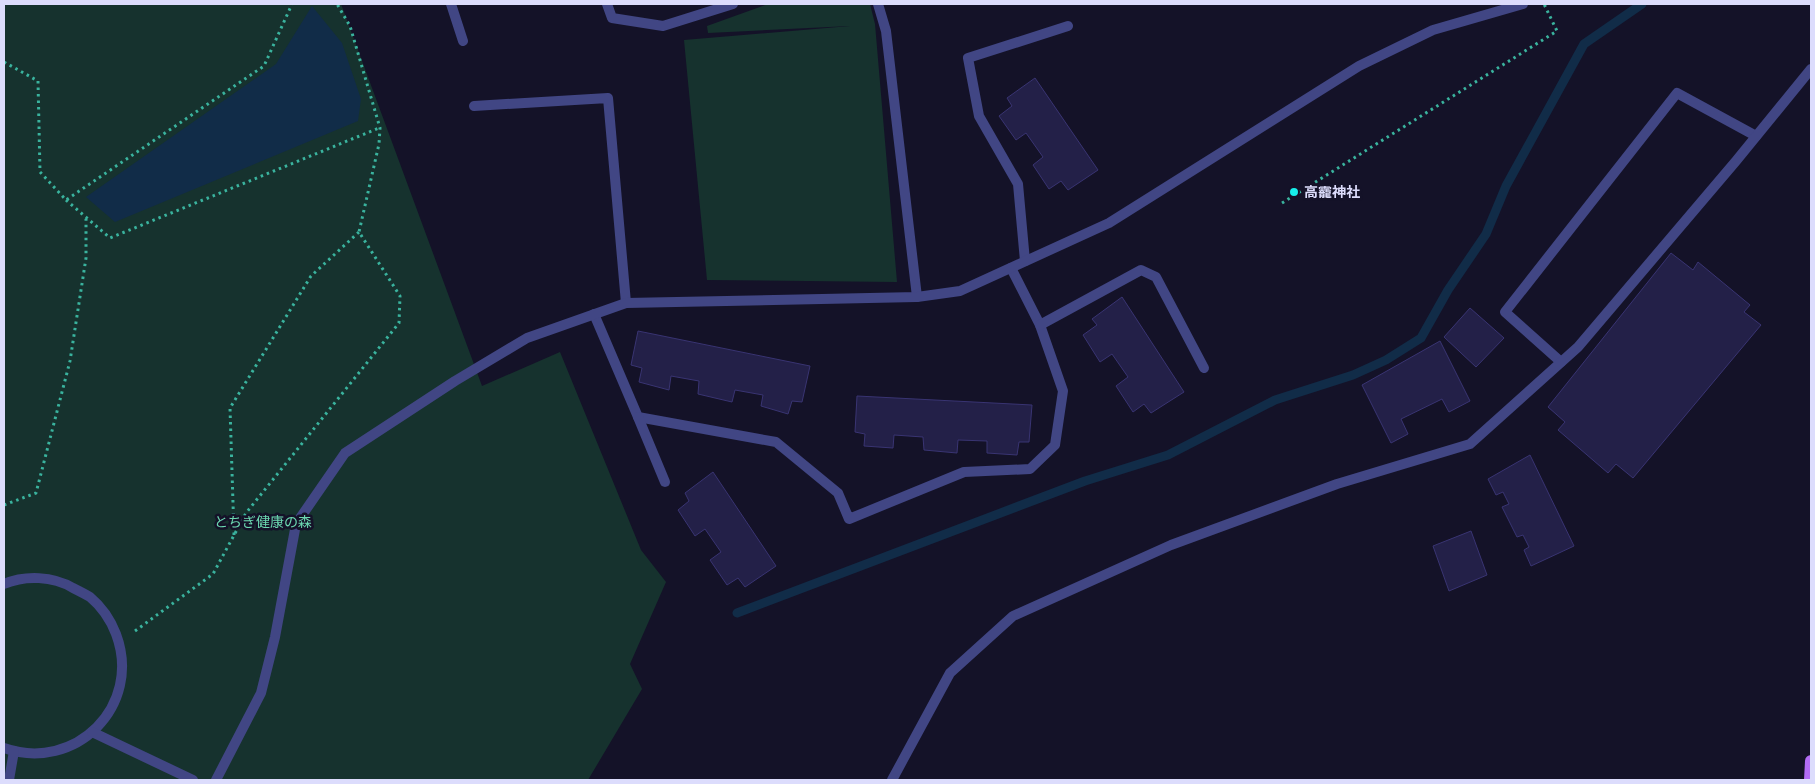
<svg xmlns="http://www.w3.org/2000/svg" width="1815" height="784" viewBox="0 0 1815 784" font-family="Signika,'Noto Sans JP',sans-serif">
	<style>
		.green { fill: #16322e }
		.water { fill: #112c48 }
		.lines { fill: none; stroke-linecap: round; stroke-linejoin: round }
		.stream { stroke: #112c48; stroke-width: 9 }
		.building { fill: #232048; stroke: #393472 }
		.path { stroke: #3ab39e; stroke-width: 3; stroke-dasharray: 2.5 4; stroke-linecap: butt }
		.service { stroke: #414684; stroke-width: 10 }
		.minor { stroke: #414684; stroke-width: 10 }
		.tertiary { stroke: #414684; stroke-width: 10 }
		.primary { stroke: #b26cf4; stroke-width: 12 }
		.poi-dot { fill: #17eeeb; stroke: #141228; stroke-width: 2 }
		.labels { text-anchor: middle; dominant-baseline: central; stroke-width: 5; stroke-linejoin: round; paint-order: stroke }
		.poi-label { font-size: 14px; font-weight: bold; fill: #dcdcfc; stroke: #141228; text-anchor: start }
		.park-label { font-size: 14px; fill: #6cd8b1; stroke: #141228 }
	</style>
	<rect width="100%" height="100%" fill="#141228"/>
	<g class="green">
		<polygon points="4,4 341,4 482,386 560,352 641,550 666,582 630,664 642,689 588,780 4,780"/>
		<polygon points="768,4 870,4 875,24 897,282 707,280 684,40 850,26 708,33 707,26"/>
	</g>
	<polygon class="water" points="312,6 342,43 361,99 358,121 115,222 86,197 276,64"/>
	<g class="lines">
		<polyline class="stream" points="737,613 1085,481 1168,455 1275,400 1353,375 1386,360 1421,338 1448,290 1486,234 1506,186 1584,44 1642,4"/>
	</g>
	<g class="building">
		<polygon points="1035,78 1098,170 1068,190 1061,181 1049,189 1033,165 1043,157 1026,133 1016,140 999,116 1012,106 1007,98"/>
		<polygon points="1671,253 1693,270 1698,262 1750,305 1744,312 1761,325 1633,478 1616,464 1608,473 1558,430 1565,422 1548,407"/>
		<polygon points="1122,297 1184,392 1151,413 1144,404 1133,412 1116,386 1128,377 1112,354 1100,362 1083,335 1097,325 1092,319"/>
		<polygon points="1470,308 1504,338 1476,367 1444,337"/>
		<polygon points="638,331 810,366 802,402 792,401 788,414 761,406 763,395 735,390 732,402 698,394 699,381 671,376 669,390 639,382 642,368 631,365"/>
		<polygon points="1440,341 1470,401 1449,412 1442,399 1401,419 1408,434 1391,443 1362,385"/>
		<polygon points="857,396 1032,405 1029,442 1019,442 1017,455 987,453 987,441 958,440 957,453 924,450 923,437 894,435 893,448 864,446 865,434 855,432"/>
		<polygon points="1530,455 1574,546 1531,566 1524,550 1529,547 1523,535 1517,537 1502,507 1509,504 1503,492 1496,495 1488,479"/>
		<polygon points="713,472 776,566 745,587 738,578 727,585 710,560 721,552 705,529 695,536 678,510 689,501 685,493"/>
		<polygon points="1471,531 1487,575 1449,591 1433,546"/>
	</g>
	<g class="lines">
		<g class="path">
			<polyline points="4,62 38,81 40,172 66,200 264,66 292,4"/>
			<polyline points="66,200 110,238 379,128"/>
			<polyline points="1282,203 1557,31 1544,4"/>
			<polyline points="4,505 36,493 70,361 86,258 86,219"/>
			<polyline points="234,535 230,408 311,276 359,232"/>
			<polyline points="135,631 213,574 246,513 399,323 400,296 359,232 379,144 380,128 350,26 337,4"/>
		</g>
		<g class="service">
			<polyline points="1025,261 1018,184 979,116 968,58 1068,26"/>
			<polyline points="594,314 638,417 776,442 838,493 849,519 964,472 1030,469 1055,445 1063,391 1040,325 1011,268"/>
			<polyline points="1040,325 1141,270 1156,277 1204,368"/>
			<polyline points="638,417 665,482"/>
			<path d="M4 584C25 575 53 576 73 588 79 591 85 594 90 597 102 607 111 621 116 634 143 706 75 773 4 748"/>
			<polyline points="9,780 14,751"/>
		</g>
		<g class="minor">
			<polyline points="451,4 463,41"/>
			<polyline points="607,4 612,18 663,26 733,4"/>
			<polyline points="878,4 886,31 917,297"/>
			<polyline points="474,106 608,98 626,303"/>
			<polyline points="1561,362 1505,312 1677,93 1756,136"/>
			<polyline points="216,780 261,693 275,637 296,524 345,453 455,381 527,338 626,303 917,297 960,291 1109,223 1359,66 1433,30 1523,4"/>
			<polyline points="892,780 950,673 1013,616 1171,545 1337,484 1470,444 1578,347 1736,161 1811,69"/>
		</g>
		<polyline class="tertiary" points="92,732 193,780"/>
		<polyline class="primary" points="1810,780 1811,761"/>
	</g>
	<circle class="poi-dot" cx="1294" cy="192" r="5"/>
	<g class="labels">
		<g class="poi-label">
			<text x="1304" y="192">高靇神社</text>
		</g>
		<g class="park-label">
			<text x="263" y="522">とちぎ健康の森</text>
		</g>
	</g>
	<rect width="1815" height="784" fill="none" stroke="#dcdcfc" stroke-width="10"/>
</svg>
